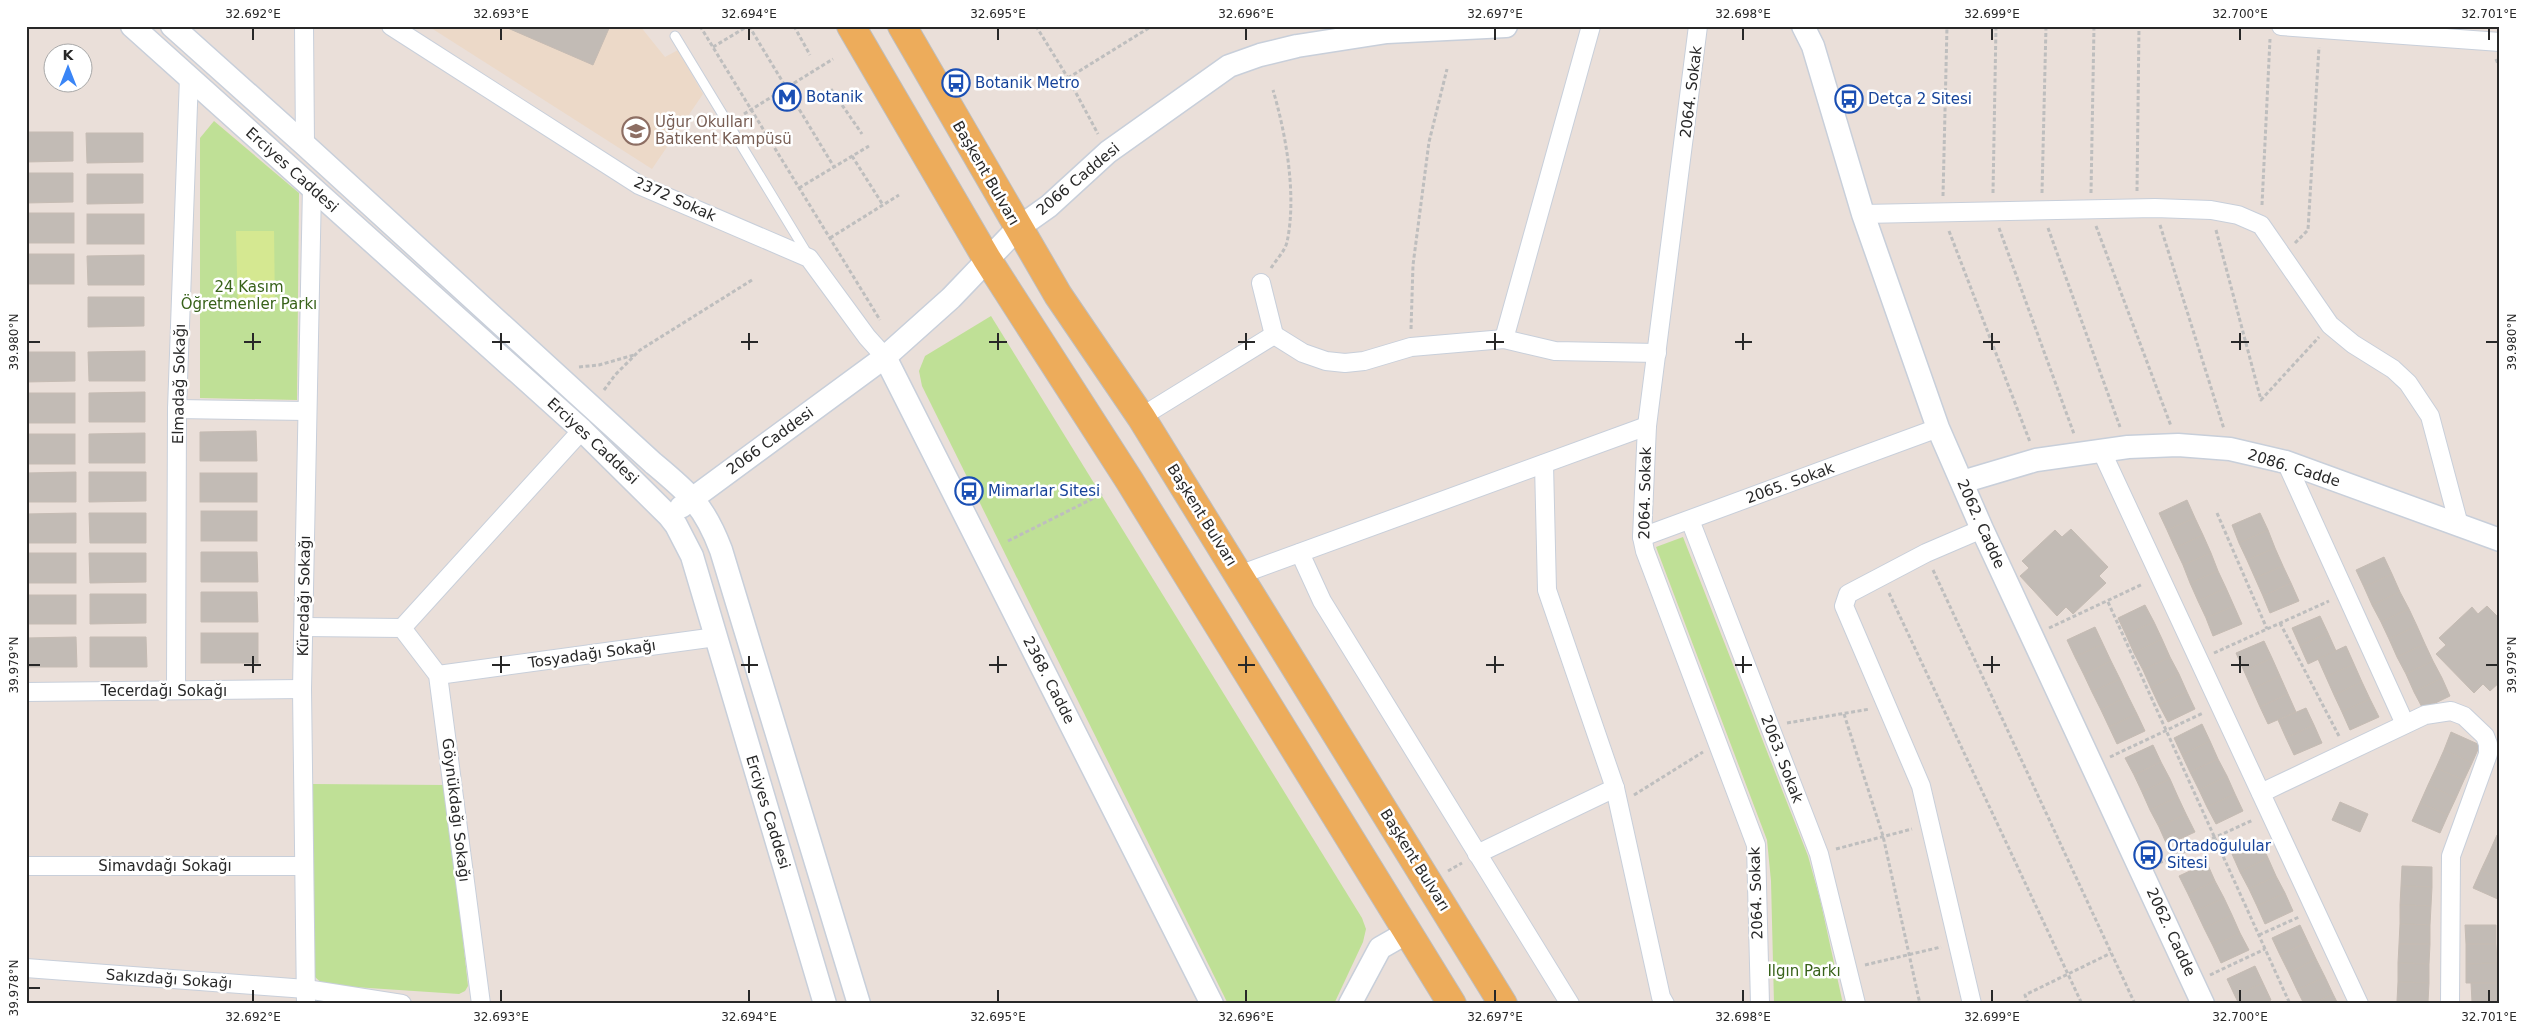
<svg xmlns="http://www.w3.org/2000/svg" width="2526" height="1030" viewBox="0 0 2526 1030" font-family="'DejaVu Sans',sans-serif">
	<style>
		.education { fill: #ecd9c8 }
		.green { fill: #bfe096 }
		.pitch { fill: #d5e891 }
		.building { fill: #c2bbb5; stroke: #c5bbb3 }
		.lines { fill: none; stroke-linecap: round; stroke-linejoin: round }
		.service-casing { stroke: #c8cfda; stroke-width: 11 }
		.minor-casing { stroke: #c8cfda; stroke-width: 20 }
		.tertiary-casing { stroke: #c8cfda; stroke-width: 25 }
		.primary-casing { stroke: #bebebe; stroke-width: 30 }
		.path { stroke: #bebebe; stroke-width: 3; stroke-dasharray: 4 2.5; stroke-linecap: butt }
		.service { stroke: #fff; stroke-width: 9 }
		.minor { stroke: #fff; stroke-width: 18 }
		.tertiary { stroke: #fff; stroke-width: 22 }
		.primary { stroke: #edac5b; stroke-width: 28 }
		.ticks { fill: none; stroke: #282828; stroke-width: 2 }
		.labels { text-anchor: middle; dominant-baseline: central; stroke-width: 5; stroke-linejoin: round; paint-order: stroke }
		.transit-label { font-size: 15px; fill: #164399; stroke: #fff; text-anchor: start }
		.street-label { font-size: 15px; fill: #282828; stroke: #fff }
		.education-label { font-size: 15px; fill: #785e54; stroke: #fff; text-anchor: start }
		.park-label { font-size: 15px; fill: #38621a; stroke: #fff }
		.neatline { fill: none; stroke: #282828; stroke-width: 2 }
		.ticks-label { font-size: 12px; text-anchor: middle; fill: #282828 }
	</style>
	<rect width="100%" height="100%" fill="#eadfd9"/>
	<polygon class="education" points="428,26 640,26 665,57 678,50 703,94 652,169"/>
	<g class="green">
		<polygon points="214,121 299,193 297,400 200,398 200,138"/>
		<polygon points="991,316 1362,918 1366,929 1363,942 1334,1004 1228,1004 922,386 919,371 925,356"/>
		<polygon points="1683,537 1808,856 1820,899 1843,1004 1774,1004 1771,881 1767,840 1656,547"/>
		<polygon points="312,784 446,785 468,986 465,991 459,994 324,985 315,977"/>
	</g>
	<polygon class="pitch" points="236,231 274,231 275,311 238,312"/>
	<g class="building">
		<polygon points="503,26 610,26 593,65"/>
		<polygon points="26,132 73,132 73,161 26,162"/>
		<polygon points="86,133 143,133 143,162 87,163"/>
		<polygon points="26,173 73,173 73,202 26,203"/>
		<polygon points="87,174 143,174 143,203 87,204"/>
		<rect x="26" y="213" width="48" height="30"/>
		<rect x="87" y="214" width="57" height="30"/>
		<rect x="26" y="254" width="48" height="30"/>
		<polygon points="144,255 144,285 88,285 87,256"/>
		<polygon points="88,297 144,297 144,326 88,327"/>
		<polygon points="145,351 145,381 89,381 88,352"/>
		<polygon points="26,352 75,352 75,381 26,382"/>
		<polygon points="145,392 145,422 89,422 89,393"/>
		<rect x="26" y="393" width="49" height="30"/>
		<polygon points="256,431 257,461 200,461 200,432"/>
		<polygon points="145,433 145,463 89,463 89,434"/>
		<rect x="26" y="434" width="49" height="30"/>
		<polygon points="76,472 76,502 26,502 26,473"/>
		<polygon points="89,472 146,472 146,501 89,502"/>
		<rect x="200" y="473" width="57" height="29"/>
		<polygon points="2187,500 2195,518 2167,530 2159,513"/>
		<rect x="201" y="511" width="56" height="30"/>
		<polygon points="76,513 76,543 26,543 26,514"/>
		<polygon points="89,513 146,513 146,543 90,543"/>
		<polygon points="2260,513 2268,530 2239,543 2232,525"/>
		<polygon points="2195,518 2203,535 2175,548 2167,530"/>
		<polygon points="2071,529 2108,567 2099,576 2106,583 2073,614 2066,607 2057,616 2020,576 2029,568 2022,561 2055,530 2062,537"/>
		<polygon points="2268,530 2275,548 2247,560 2239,543"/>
		<polygon points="2203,535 2211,553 2183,565 2175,548"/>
		<polygon points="2275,548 2283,566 2255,578 2247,560"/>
		<polygon points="201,552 257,552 258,582 201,582"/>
		<rect x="26" y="553" width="50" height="30"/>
		<polygon points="89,553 146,553 146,582 90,583"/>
		<polygon points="2211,553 2218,571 2190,583 2183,565"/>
		<polygon points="2384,557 2392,574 2364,587 2356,570"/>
		<polygon points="2283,566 2291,583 2263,596 2255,578"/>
		<polygon points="2218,571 2226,588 2198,601 2190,583"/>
		<polygon points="2392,574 2400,592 2372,605 2364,587"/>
		<polygon points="2291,583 2299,601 2270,613 2263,596"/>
		<polygon points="2226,588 2234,606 2206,618 2198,601"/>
		<polygon points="201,592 257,592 258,622 201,622"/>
		<polygon points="2400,592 2409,609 2381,622 2372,605"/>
		<polygon points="90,594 146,594 146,623 90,624"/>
		<rect x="26" y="595" width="50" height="29"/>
		<polygon points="2145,605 2154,622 2126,635 2118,618"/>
		<polygon points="2234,606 2242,624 2213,636 2206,618"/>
		<polygon points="2487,606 2500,619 2500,682 2490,691 2483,684 2474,693 2436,654 2446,645 2439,638 2472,607 2478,614"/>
		<polygon points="2409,609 2417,626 2389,639 2381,622"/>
		<polygon points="2320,616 2328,633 2300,646 2292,628"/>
		<polygon points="2154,622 2162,639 2134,653 2126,635"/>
		<polygon points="2417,626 2425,644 2397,657 2389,639"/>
		<polygon points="2095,627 2103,644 2075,657 2067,640"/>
		<rect x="201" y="633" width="57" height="30"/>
		<polygon points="2328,633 2336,651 2308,664 2300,646"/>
		<polygon points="76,637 77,667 26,667 26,638"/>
		<polygon points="90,637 146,637 147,667 90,667"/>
		<polygon points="2162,639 2170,657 2143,670 2134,653"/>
		<polygon points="2264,641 2272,658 2244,671 2236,653"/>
		<polygon points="2103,644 2111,661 2084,675 2075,657"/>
		<polygon points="2425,644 2433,661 2406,674 2397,657"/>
		<polygon points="2346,646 2354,664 2326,677 2318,659"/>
		<polygon points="2170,657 2179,674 2151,688 2143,670"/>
		<polygon points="2272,658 2280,676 2252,689 2244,671"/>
		<polygon points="2111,661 2120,679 2092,692 2084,675"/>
		<polygon points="2433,661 2442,678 2414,692 2406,674"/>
		<polygon points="2354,664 2362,682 2334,695 2326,677"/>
		<polygon points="2179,674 2187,692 2159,705 2151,688"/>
		<polygon points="2280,676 2288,694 2260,707 2252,689"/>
		<polygon points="2442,678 2450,696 2423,709 2414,692"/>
		<polygon points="2120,679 2128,696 2101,710 2092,692"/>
		<polygon points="2362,682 2370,699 2342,712 2334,695"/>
		<polygon points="2187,692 2195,709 2168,722 2159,705"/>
		<polygon points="2288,694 2296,712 2268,724 2260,707"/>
		<polygon points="2128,696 2137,714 2109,727 2101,710"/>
		<polygon points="2370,699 2379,717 2350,730 2342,712"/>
		<polygon points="2306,708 2314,725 2286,738 2278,720"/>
		<polygon points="2137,714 2145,731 2117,744 2109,727"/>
		<polygon points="2202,724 2210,741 2182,755 2174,738"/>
		<polygon points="2314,725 2322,743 2294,755 2286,738"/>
		<polygon points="2451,732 2480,745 2472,763 2444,750"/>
		<polygon points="2210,741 2218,759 2190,772 2182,755"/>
		<polygon points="2153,745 2161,762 2134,775 2125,758"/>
		<polygon points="2444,750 2472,763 2464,780 2436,768"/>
		<polygon points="2218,759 2227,776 2199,790 2190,772"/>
		<polygon points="2161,762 2170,779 2142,792 2134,775"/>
		<polygon points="2436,768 2464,780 2456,798 2428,785"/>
		<polygon points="2227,776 2235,794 2207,807 2199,790"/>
		<polygon points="2170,779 2178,797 2150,810 2142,792"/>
		<polygon points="2428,785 2456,798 2448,815 2420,803"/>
		<polygon points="2235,794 2243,811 2216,824 2207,807"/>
		<polygon points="2178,797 2186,814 2159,827 2150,810"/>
		<polygon points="2340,802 2368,814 2360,832 2332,820"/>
		<polygon points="2420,803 2448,815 2440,833 2412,821"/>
		<polygon points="2186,814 2195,832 2167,845 2159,827"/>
		<polygon points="2497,835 2500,836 2500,858 2489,853"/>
		<polygon points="2260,841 2268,858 2240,872 2232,854"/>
		<polygon points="2489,853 2500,858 2500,879 2481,870"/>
		<polygon points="2268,858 2276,876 2249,889 2240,872"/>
		<polygon points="2207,863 2215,881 2188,894 2179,876"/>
		<polygon points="2402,866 2432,867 2432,887 2401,886"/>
		<polygon points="2481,870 2500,879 2500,900 2473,888"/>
		<polygon points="2276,876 2285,893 2257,906 2249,889"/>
		<polygon points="2215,881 2224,898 2196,911 2188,894"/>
		<polygon points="2401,886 2432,887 2431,906 2400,905"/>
		<polygon points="2285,893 2293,911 2265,924 2257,906"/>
		<polygon points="2224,898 2232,915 2204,928 2196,911"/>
		<polygon points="2400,905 2431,906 2430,925 2400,924"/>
		<polygon points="2232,915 2240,933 2213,946 2204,928"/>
		<polygon points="2400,924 2430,925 2430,944 2399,944"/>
		<polygon points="2300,925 2308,942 2280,955 2272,938"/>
		<polygon points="2465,925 2496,925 2496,944 2466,944"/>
		<polygon points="2240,933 2249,950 2221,963 2213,946"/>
		<polygon points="2308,942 2316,959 2289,973 2280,955"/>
		<polygon points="2399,944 2430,944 2429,964 2398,963"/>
		<polygon points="2466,944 2496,944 2497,963 2466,964"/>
		<polygon points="2316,959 2325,977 2297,990 2289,973"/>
		<polygon points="2398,963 2429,964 2429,983 2398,982"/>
		<polygon points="2497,963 2497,983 2466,983 2466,964"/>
		<polygon points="2255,966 2263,983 2235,996 2227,979"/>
		<polygon points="2325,977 2333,994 2313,1004 2304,1004 2297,990"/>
		<polygon points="2398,982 2429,983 2428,1002 2397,1001"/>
		<polygon points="2263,983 2271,1000 2264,1004 2239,1004 2235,996"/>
		<polygon points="2471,983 2500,983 2500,1002 2472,1002"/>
		<polygon points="2333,994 2338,1004 2313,1004"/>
		<polygon points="2397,1001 2428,1002 2428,1004 2397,1004"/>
	</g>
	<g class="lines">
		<g class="service-casing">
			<polyline id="service" points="675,36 808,255"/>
		</g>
		<g class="minor-casing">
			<g id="minor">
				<polyline points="304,26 305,145"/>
				<polyline points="391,26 639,185 809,258 867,337 885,357"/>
				<polyline points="1698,26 1647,426 1642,537 1645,551 1756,845 1760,1004"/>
				<polyline points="2281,26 2500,42"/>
				<polyline points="1863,214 2155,208 2211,210 2238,215 2261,225 2330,325 2353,344 2393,369 2408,383 2430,416 2459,525"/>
				<polyline points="1261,283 1274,335"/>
				<polyline points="1504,339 1591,26"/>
				<polyline points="177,409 307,411"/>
				<polyline points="1141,417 1274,335 1303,353 1326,361 1345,363 1364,361 1411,347 1504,339 1555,351 1657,353"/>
				<polyline points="2101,450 2359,1004"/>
				<polyline points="2286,462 2405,724"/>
				<polyline points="1544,464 1547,590 1615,788 1661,997 1665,1004"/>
				<polyline points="1690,520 1819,854 1856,1004"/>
				<polyline points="1642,537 1938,428"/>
				<polyline points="1300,553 1322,601 1570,1004"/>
				<polyline points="1239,575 1647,426"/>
				<polyline points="304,627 402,628 438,675 481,1004"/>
				<polyline points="402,628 582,430"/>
				<polyline points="438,675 716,637"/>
				<polyline points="176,690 177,409 189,77"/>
				<polyline points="26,692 302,689"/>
				<polyline points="2261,793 2425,715 2451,711 2464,716 2485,736 2488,744 2488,754 2451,856 2450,1004"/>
				<polyline points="1477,854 1615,788"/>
				<polyline points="26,866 304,866"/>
				<polyline points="26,968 306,989 402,1004"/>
				<polyline points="306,1004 302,689 312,187"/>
				<polyline points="1972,1004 1921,786 1844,606 1848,594 1926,553 1982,529"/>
			</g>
		</g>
		<g class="tertiary-casing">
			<g id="tertiary">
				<polyline points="132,26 582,430 669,516 676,525 692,556 825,1004"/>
				<path d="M172 26 305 145 653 463C689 493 704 505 721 550L859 1004"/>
				<polyline points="1803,26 1813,46 1863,214 1938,428 1982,529 2203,1004"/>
				<polyline points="885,357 1212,1004"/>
				<polyline points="1962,482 2036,460 2128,447 2178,445 2230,449 2286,462 2500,540"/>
				<polyline points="681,507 885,357 951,298 1018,228 1049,206 1108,152 1229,66 1260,55 1297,46 1387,32 1506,26"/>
				<polyline points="1350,1004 1380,948 1408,932"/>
			</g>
		</g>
		<g class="primary-casing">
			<g id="primary">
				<polyline points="851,26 987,259 1129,480 1452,1004"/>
				<polyline points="902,26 1058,295 1141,417 1503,1004"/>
			</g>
		</g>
		<g class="path">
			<polyline points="700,26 880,320"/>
			<polyline points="749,26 834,167"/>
			<polyline points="794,26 810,55"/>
			<polyline points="1036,26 1068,78 1098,134"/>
			<polyline points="713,47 748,26"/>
			<polyline points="2496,59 2500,69"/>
			<polyline points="1068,78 1152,26"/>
			<polyline points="831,89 862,134"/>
			<polyline points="744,114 833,59"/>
			<polyline points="852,156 883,205"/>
			<polyline points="799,188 869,146"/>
			<polyline points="2137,191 2139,26"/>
			<polyline points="1993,193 1996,26"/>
			<polyline points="2042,193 2046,26"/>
			<polyline points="2091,193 2094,26"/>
			<polyline points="1943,196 1947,26"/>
			<polyline points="2262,205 2270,39"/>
			<polyline points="2160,225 2224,429"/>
			<polyline points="2096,226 2171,426"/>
			<polyline points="1999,228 2074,434"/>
			<polyline points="2048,228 2120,427"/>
			<polyline points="2216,230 2261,400 2319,337"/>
			<polyline points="1949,231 2030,442"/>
			<polyline points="830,238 899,195"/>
			<polyline points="2295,243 2308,230 2319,47"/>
			<path d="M1271 268C1276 260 1285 251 1287 242 1297 196 1286 134 1273 90"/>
			<polyline points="1411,329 1413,265 1429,142 1447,69"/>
			<polyline points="579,367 599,365 634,355"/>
			<polyline points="604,390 615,375 640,350 752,280"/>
			<polyline points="2217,513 2267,629"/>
			<polyline points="1008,541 1102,494"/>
			<polyline points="1933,570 2135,1004"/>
			<polyline points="1889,593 2082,1004"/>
			<polyline points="2108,602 2290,1004"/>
			<polyline points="2280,623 2340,738"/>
			<polyline points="2049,628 2143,584"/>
			<polyline points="2214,653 2329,601"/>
			<polyline points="1844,714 1883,836 1920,1004"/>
			<polyline points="1787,723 1870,709"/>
			<polyline points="2110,757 2203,713"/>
			<polyline points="1634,795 1703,752"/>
			<polyline points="1836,849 1912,829"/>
			<polyline points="2159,863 2253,820"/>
			<polyline points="1448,871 1462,863"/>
			<polyline points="2259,935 2299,917"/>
			<polyline points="1865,965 1941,947"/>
			<polyline points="2210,975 2265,949"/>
			<polyline points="2028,1004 2025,995 2111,953"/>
		</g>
		<use href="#service" class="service"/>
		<use href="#minor" class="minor"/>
		<use href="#tertiary" class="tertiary"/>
		<use href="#primary" class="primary"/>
	</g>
	<path class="ticks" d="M253 28V40M501 28V40M749 28V40M998 28V40M1246 28V40M1495 28V40M1743 28V40M1992 28V40M2240 28V40M2489 28V40M253 333V350M501 333V350M749 333V350M998 333V350M1246 333V350M1495 333V350M1743 333V350M1992 333V350M2240 333V350M28 342H40M244 342H261M492 342H510M741 342H758M989 342H1007M1238 342H1255M1486 342H1504M1735 342H1752M1983 342H2000M2231 342H2249M2486 342H2498M253 656V673M501 656V673M749 656V673M998 656V673M1246 656V673M1495 656V673M1743 656V673M1992 656V673M2240 656V673M28 665H40M244 665H261M492 665H510M741 665H758M989 665H1007M1238 665H1255M1486 665H1504M1735 665H1752M1983 665H2000M2231 665H2249M2486 665H2498M28 988H40M253 990V1002M501 990V1002M749 990V1002M998 990V1002M1246 990V1002M1495 990V1002M1743 990V1002M1992 990V1002M2240 990V1002M2489 990V1002"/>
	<defs>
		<g id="bus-ring" transform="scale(1.4375)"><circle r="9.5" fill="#fff" stroke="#1a4fb4" stroke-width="1.5"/><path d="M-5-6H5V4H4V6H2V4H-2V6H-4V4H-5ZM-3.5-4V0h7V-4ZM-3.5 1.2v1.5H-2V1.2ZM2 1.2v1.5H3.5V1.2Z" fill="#1a4fb4"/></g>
		<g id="metro-ring" transform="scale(1.4375)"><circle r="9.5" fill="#fff" stroke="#1a4fb4" stroke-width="1.5"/><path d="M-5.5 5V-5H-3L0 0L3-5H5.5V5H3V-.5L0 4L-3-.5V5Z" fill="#1a4fb4"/></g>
		<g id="school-ring" transform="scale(1.4375)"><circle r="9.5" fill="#fff" stroke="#8d6e63" stroke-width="1.5"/><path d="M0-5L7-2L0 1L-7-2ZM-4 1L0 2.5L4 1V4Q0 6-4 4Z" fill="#8d6e63"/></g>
	</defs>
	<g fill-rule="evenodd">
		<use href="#bus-ring" x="956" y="83"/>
		<use href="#metro-ring" x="787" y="97"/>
		<use href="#bus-ring" x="1849" y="99"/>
		<use href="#school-ring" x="636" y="131"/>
		<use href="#bus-ring" x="969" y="491"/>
		<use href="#bus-ring" x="2148" y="855"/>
	</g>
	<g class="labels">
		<g class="transit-label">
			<text x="975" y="83">Botanik Metro</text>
			<text x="806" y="97">Botanik</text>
			<text x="1868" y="99">Detça 2 Sitesi</text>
			<text x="988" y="491">Mimarlar Sitesi</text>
			<text x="2167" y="846">Ortadoğulular<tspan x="2167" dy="17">Sitesi</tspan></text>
		</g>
		<g class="street-label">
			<text transform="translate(1691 92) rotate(-83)">2064. Sokak</text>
			<text transform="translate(292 170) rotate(42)">Erciyes Caddesi</text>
			<text transform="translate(986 173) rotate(60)">Başkent Bulvarı</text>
			<text transform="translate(1078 179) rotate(-40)">2066 Caddesi</text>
			<text transform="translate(675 199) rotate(24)">2372 Sokak</text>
			<text transform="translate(179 384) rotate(-89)">Elmadağ Sokağı</text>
			<text transform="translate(593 441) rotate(43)">Erciyes Caddesi</text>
			<text transform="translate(770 441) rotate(-36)">2066 Caddesi</text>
			<text transform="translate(2294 468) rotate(17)">2086. Cadde</text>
			<text transform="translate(1790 483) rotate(-20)">2065. Sokak</text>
			<text transform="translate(1645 493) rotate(-89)">2064. Sokak</text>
			<text transform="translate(1202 515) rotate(58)">Başkent Bulvarı</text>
			<text transform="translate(1981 524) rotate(66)">2062. Cadde</text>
			<text transform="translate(304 596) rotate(-89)">Küredağı Sokağı</text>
			<text transform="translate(592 654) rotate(-8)">Tosyadağı Sokağı</text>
			<text transform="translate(1049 680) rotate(63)">2368. Cadde</text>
			<text x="164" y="691">Tecerdağı Sokağı</text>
			<text transform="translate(1782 759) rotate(69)">2063. Sokak</text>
			<text transform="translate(456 810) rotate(83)">Göynükdağı Sokağı</text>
			<text transform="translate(768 812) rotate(73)">Erciyes Caddesi</text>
			<text transform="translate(1415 860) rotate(58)">Başkent Bulvarı</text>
			<text x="165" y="866">Simavdağı Sokağı</text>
			<text transform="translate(1756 893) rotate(-92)">2064. Sokak</text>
			<text transform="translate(2171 932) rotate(65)">2062. Cadde</text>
			<text transform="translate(169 979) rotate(4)">Sakızdağı Sokağı</text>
		</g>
		<g class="education-label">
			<text x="655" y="122">Uğur Okulları<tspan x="655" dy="17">Batıkent Kampüsü</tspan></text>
		</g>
		<g class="park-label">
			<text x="249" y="287">24 Kasım<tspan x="249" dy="17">Öğretmenler Parkı</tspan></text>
			<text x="1804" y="971">Ilgın Parkı</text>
		</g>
	</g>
	<rect width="2526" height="1030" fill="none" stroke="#ffffff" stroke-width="55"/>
	<g transform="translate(68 68)"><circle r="24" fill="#ffffff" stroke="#a9a9a9"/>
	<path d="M0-4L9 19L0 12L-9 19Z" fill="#3a85f6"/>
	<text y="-8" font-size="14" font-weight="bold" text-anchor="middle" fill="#282828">K</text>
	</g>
	<rect x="28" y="28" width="2470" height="974" class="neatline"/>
	<g class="ticks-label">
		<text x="253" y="18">32.692°E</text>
		<text x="501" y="18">32.693°E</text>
		<text x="749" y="18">32.694°E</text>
		<text x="998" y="18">32.695°E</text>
		<text x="1246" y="18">32.696°E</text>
		<text x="1495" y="18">32.697°E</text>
		<text x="1743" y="18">32.698°E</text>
		<text x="1992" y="18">32.699°E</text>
		<text x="2240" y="18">32.700°E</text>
		<text x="2489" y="18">32.701°E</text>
		<text transform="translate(14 342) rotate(-90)" y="4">39.980°N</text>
		<text transform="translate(2512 342) rotate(-90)" y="4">39.980°N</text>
		<text transform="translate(14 665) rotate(-90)" y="4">39.979°N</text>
		<text transform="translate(2512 665) rotate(-90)" y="4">39.979°N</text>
		<text transform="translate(14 988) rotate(-90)" y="4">39.978°N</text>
		<text x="253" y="1021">32.692°E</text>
		<text x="501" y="1021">32.693°E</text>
		<text x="749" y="1021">32.694°E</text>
		<text x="998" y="1021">32.695°E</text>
		<text x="1246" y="1021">32.696°E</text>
		<text x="1495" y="1021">32.697°E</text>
		<text x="1743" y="1021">32.698°E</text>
		<text x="1992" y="1021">32.699°E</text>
		<text x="2240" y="1021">32.700°E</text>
		<text x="2489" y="1021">32.701°E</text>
	</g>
</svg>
